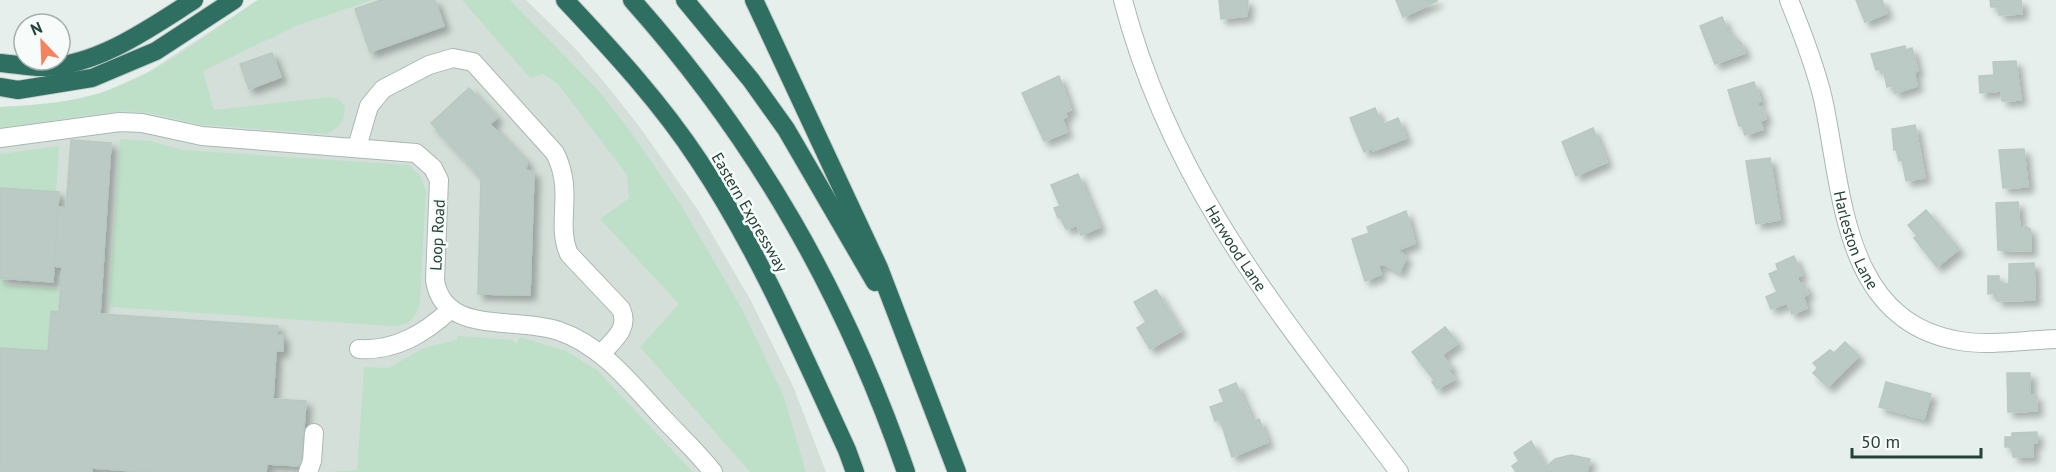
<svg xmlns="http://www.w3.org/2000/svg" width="2056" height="472" viewBox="0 0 2056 472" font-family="'PT Sans',sans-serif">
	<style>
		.built { fill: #d4dfda }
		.green { fill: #bfe0c8 }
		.building { fill: #bbcac4; stroke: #b8c9c2; stroke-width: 1.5; filter: url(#shadow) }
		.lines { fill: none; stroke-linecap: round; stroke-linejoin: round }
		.minor-casing { stroke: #a8b8b2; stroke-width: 20 }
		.highway-casing { stroke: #c2cac8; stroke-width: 20 }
		.minor { stroke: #fff; stroke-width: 18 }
		.highway { stroke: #2f6f62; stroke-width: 18 }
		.labels { text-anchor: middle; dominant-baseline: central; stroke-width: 5; stroke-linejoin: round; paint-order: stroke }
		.street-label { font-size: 16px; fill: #24423a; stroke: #f7fbf9 }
	</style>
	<defs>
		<filter id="shadow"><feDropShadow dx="5.5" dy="5.5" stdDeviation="3" flood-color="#0004"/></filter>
	</defs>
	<rect width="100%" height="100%" fill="#e6efeb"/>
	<polygon class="built" points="258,0 526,0 573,46 605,83 639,126 698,210 751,301 793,386 826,472 0,472 0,107 55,104 102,93 148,72"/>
	<g class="green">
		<path d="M258 0H372L296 26 203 71 214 110 330 97 339 99 345 107C345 121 340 127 327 134L203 125 149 113 122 111 0 128V107C34 105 67 103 100 93 157 76 209 32 258 0Z"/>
		<polygon points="462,0 510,0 598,90 631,132 681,205 742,309 784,397 806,472 750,472 640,347 679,304 600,219 629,198 627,175 558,84 543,74 530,78"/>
		<path d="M120 139 150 141 183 150 409 165 420 176 426 191 420 303C415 319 409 326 392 326L112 307 109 303Z"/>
		<polygon points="59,146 56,192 0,188 0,154"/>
		<polygon points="0,278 6,279 6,285 61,289 59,312 50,311 48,351 0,348"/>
		<polygon points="458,336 513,340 516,344 520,337 566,351 597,370 693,472 328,472 357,470 364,367 389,368 423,348 457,340"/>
	</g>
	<g class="building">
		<polygon points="381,0 435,0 444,26 370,52 355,9"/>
		<polygon points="1219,0 1248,0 1247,16 1221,19"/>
		<polygon points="1396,0 1437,0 1437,1 1403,17"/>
		<polygon points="1856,0 1882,0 1887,13 1865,22"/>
		<polygon points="1990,0 2021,0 2022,14 1999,15 1999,7 1991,7"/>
		<polygon points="1722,17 1729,33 1731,32 1734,40 1737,39 1741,43 1745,53 1715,64 1700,26"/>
		<polygon points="1905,46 1906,50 1912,48 1918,71 1914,72 1917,86 1895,93 1893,85 1887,87 1883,68 1876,70 1871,54"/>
		<polygon points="272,53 281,77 249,89 240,64"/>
		<polygon points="2016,61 2021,100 2002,101 2001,91 1980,93 1979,76 1994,75 1993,62"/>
		<polygon points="1059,76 1071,110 1065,112 1067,117 1062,118 1067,132 1044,141 1022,93"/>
		<polygon points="1754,82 1761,101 1757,102 1759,108 1762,107 1766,119 1760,121 1763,129 1745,135 1742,126 1739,126 1728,90"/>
		<polygon points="469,88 497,118 490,124 527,162 526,170 534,172 530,295 478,294 481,177 431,123"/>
		<polygon points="1375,108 1382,125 1398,118 1406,138 1373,151 1372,148 1364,152 1350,118"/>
		<polygon points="1915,125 1925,178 1906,181 1902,160 1899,161 1896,149 1894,150 1892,129"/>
		<polygon points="1593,128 1607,162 1576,176 1562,142"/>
		<polygon points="71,140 111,143 100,314 278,326 277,335 283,335 283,351 276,351 273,399 306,401 301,466 267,464 266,472 148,472 92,468 92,472 0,472 0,348 48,351 51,311 59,312 62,267 54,266 58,207 66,208"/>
		<polygon points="2024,149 2028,187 2003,188 1999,150"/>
		<polygon points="1770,158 1780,220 1756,224 1746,161"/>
		<polygon points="1078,174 1100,227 1081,235 1077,225 1066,229 1060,217 1058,218 1054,208 1060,206 1051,185"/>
		<polygon points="0,188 59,192 53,282 0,278"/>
		<polygon points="2018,202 2020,229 2025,226 2030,229 2031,251 1998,250 1996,203"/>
		<polygon points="1926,210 1959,249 1937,267 1914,238 1917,236 1908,225"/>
		<polygon points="1406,211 1415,243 1398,250 1406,257 1400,272 1383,264 1378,266 1381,274 1365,281 1352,239 1369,233 1367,227"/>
		<polygon points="1794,256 1802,275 1797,277 1800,284 1804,283 1808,294 1803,297 1807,308 1792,314 1787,303 1771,309 1766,297 1777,292 1769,274 1778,270 1776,264"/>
		<polygon points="2034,263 2035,300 1997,301 1997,293 1988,294 1988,276 1999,276 1999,284 2009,284 2009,264"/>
		<polygon points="1156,290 1181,331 1150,349 1137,328 1146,322 1134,302"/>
		<polygon points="1445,327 1458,343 1442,355 1452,368 1448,370 1455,379 1437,389 1432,382 1434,380 1412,352"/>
		<polygon points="1845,342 1859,356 1828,387 1813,373 1818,368 1813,363 1830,350 1834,353"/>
		<polygon points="2007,373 2030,373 2030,396 2036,395 2037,411 2008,412"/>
		<polygon points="1886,382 1931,394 1924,419 1879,407"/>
		<polygon points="1236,383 1253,422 1259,419 1268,442 1232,457 1220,419 1215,421 1210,407 1224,402 1219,390"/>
		<polygon points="2037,432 2037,443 2033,443 2033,457 2013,457 2013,447 2005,447 2005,437 2012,437 2012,433"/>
		<polygon points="1531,441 1546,467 1555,459 1571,455 1590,459 1587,472 1516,472 1512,466 1519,461 1514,453"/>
	</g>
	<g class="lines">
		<g class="minor-casing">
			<g id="minor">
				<path id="s1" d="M1123 0C1172 189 1285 320 1399 472"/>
				<path id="s2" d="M1789 0C1802 32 1815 65 1823 99 1843 191 1842 322 1960 341 1991 346 2025 340 2056 339"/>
				<path d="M0 138 120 122 142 123 202 136 416 153 433 168 439 180 435 280C443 336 516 316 559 331 603 346 632 385 663 418 680 436 698 453 713 472"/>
				<path d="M357 147 369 106 383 89 429 65 453 58 473 62 555 153C575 193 555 222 569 254L621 309C630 329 613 340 601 354"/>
				<path d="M359 349C395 351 424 334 450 310"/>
				<polyline points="308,472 312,461 314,433"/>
			</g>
		</g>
		<g class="highway-casing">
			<g id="highway">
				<path d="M565 0C612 50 661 103 699 161 759 251 802 353 847 450L855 472"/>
				<path d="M632 0C757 140 845 295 906 472"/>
				<polyline points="685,0 751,80 786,129 875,282"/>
				<polyline points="754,0 879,268 957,472"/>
				<path d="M0 63C15 64 32 68 47 67 100 64 150 28 194 0"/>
				<polyline points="0,87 18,90 92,78 156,51 234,0"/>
			</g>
		</g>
		<use href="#minor" class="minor"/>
		<use href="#highway" class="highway"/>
	</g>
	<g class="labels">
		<g class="street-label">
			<text transform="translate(750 212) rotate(60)">Eastern Expressway</text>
			<text transform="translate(437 235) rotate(-87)">Loop Road</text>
			<text stroke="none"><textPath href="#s2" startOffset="250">Harleston Lane</textPath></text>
			<text stroke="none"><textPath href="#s1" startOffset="274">Harwood Lane</textPath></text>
		</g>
	</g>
	<g transform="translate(42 42) rotate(337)"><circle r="28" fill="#f7fbf9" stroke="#a3b1ad" stroke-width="1.5"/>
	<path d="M0-4.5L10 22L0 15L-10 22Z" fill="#f4845f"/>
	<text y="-9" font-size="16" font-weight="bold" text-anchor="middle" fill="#24423a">N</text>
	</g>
	<path d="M1852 448v9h129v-9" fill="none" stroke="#24423a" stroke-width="3"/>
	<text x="1861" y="448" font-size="18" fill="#24423a" stroke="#f7fbf9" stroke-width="4.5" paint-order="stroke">50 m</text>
</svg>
